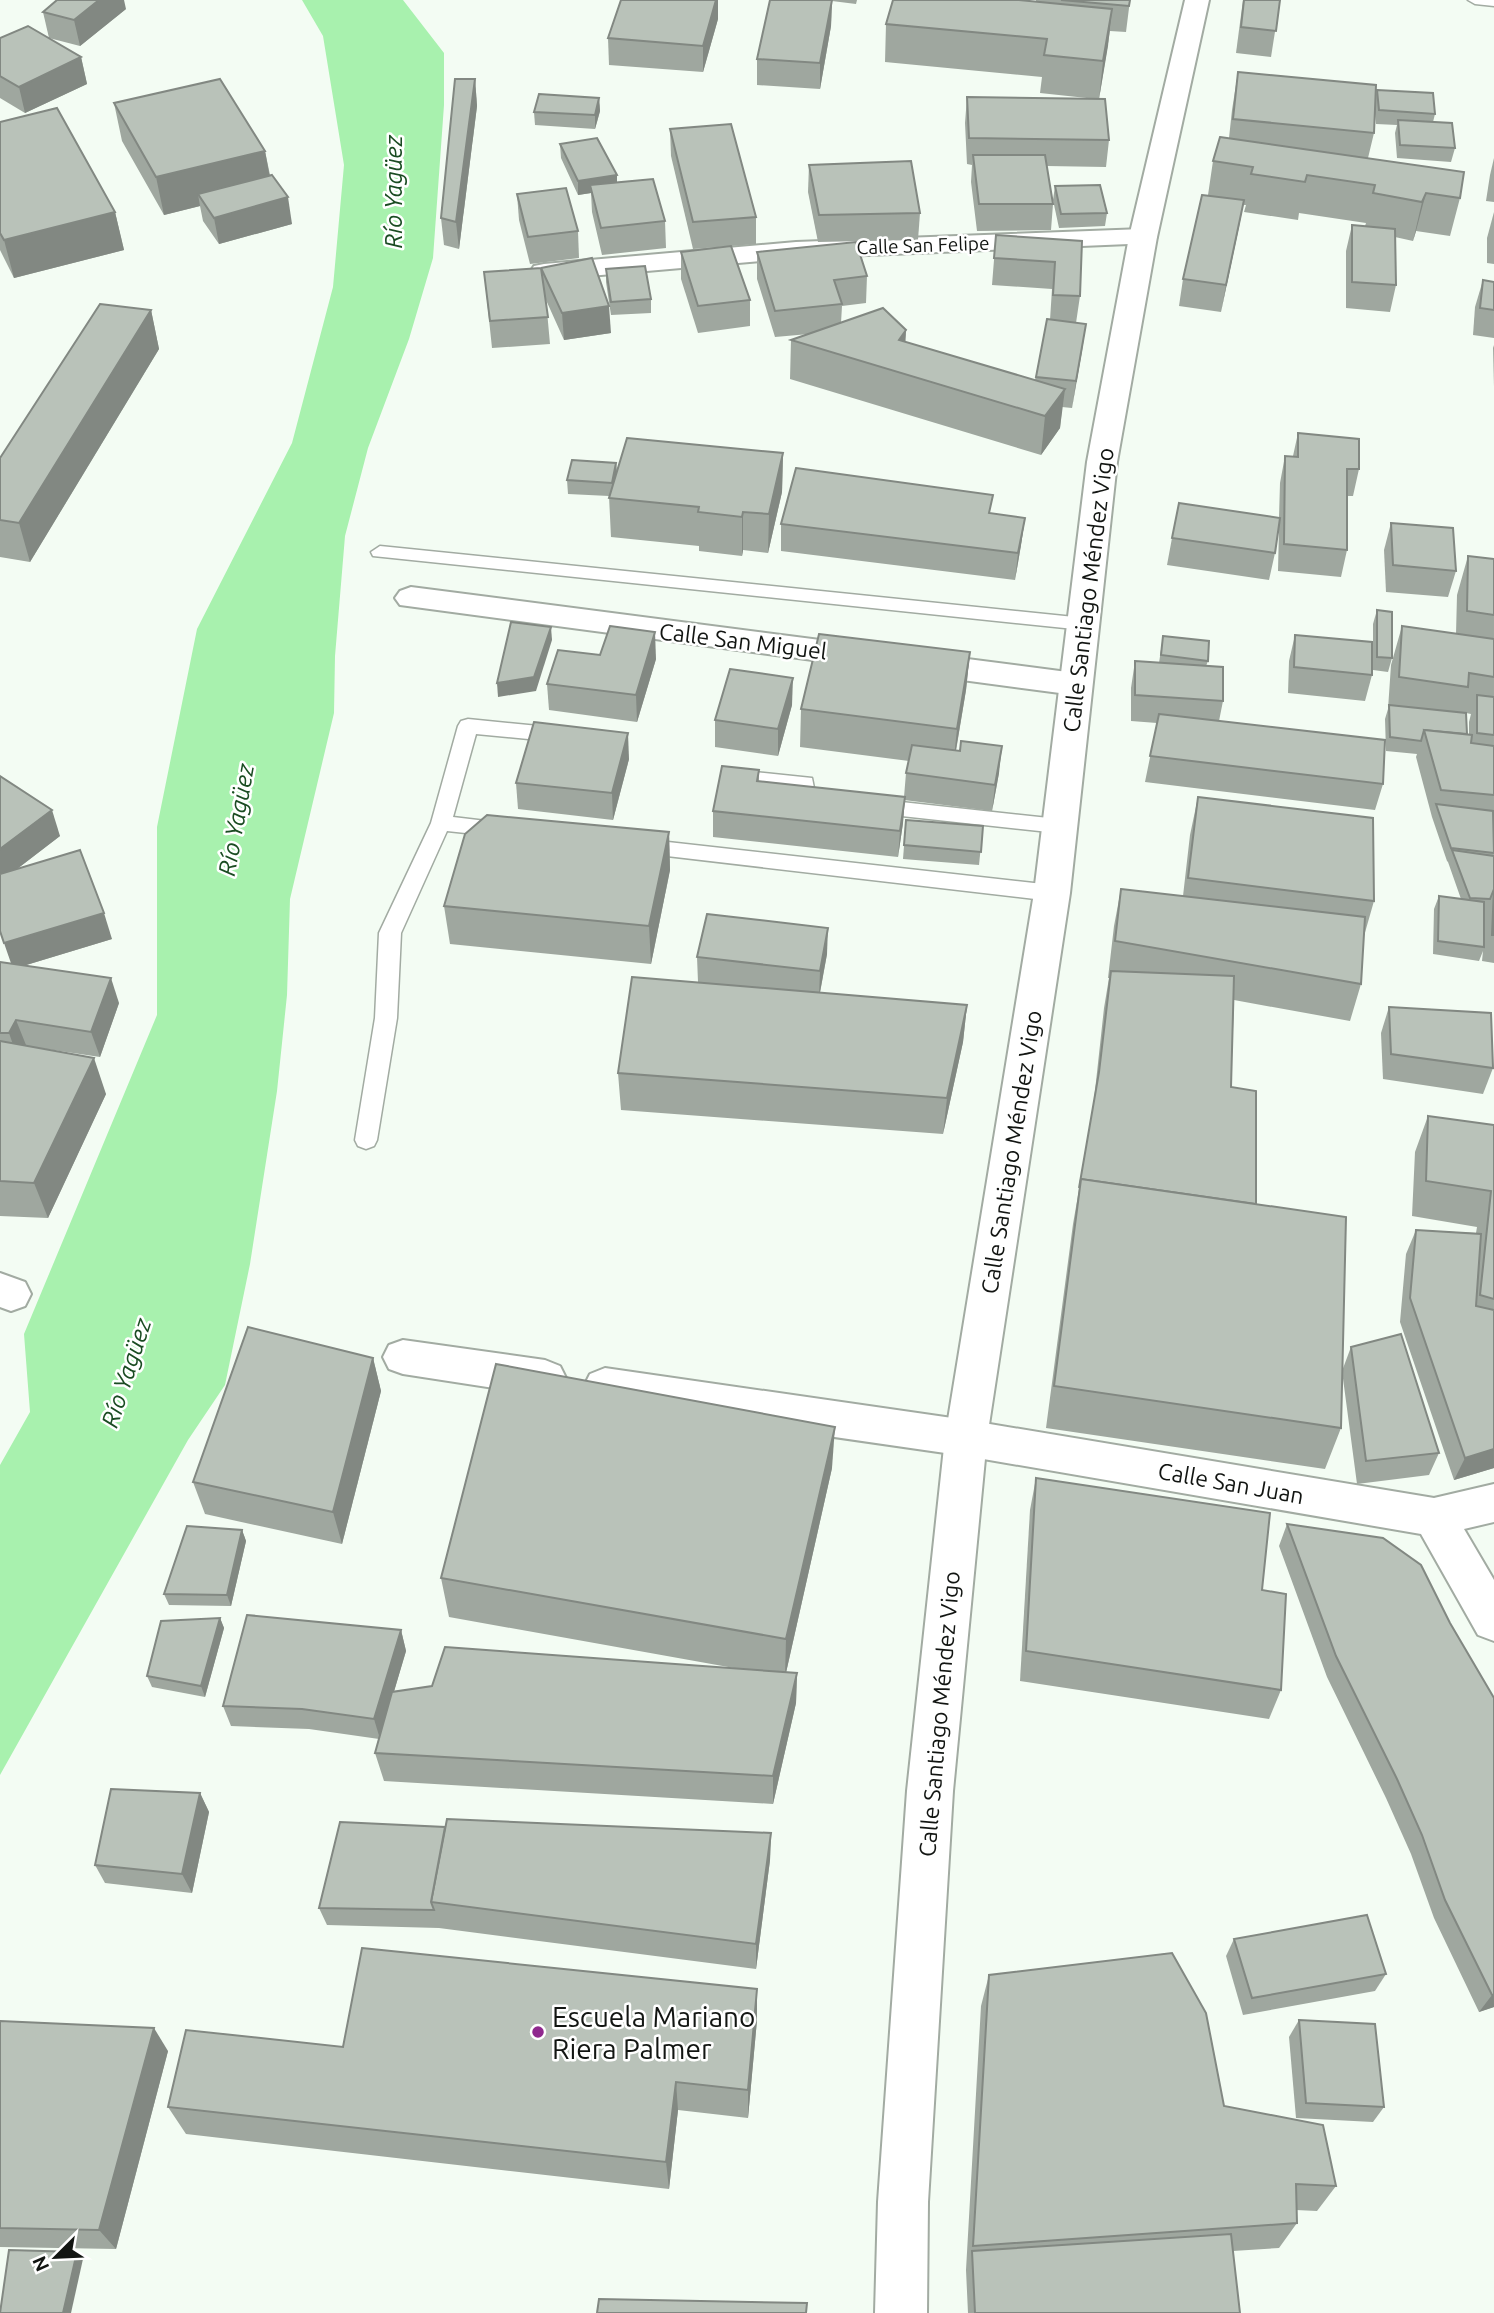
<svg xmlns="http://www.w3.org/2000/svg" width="1494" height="2313" viewBox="0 0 1494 2313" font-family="Ubuntu,sans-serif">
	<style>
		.water { fill: #a8f1ae }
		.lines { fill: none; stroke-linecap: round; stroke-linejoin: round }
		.service-casing { stroke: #a2aba2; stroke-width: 3 }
		.minor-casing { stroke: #a2aba2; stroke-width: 4 }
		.tertiary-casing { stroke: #a2aba2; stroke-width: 4 }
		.service { fill: #fff; fill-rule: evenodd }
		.minor { fill: #fff; fill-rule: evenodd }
		.tertiary { fill: #fff; fill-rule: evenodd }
		.wall { fill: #9fa79f; fill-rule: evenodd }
		.shaded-wall { fill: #828882 }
		.building { fill: #b9c2b9; stroke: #828882; stroke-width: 2 }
		.poi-dot { fill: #8f288e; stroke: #fff; stroke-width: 2.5 }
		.labels { text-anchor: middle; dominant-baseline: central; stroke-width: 5; stroke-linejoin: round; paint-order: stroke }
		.far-street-label { font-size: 19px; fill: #121512; stroke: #fff }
		.street-label { font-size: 23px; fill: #121512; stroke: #fff }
		.water-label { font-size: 24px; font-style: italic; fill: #1a4c22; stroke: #fff }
		.near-poi-label { font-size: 28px; fill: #121512; stroke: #fff; text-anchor: start }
	</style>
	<rect width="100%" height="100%" fill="#f3fcf3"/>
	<polygon class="water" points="302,0 403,0 444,53 444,105 433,258 409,339 368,448 345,536 335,656 334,713 290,899 287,995 277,1091 250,1264 225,1385 188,1440 0,1775 0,1465 30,1412 24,1334 157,1015 157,827 197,629 292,443 333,287 344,165 323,36"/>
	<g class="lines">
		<g class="service-casing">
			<g id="service">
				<polygon points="1468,0 1494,0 1494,6 1475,4"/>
				<polygon points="380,546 1084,618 1091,620 1093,624 1091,628 1084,630 373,556 371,552"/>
				<polygon points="468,719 559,728 566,730 569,735 566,740 559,742 476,734 453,817 503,823 510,825 513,830 510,835 503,837 447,831 401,933 397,1018 377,1140 374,1146 366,1149 358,1146 355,1140 375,1018 379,933 431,823 458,726 461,721"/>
				<path d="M736 770 812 778 815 793 829 796 832 801 829 806C819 809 808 807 798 804L795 789 729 782 726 777 729 772Z"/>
				<polygon points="874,799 1058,819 1065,821 1068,826 1065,831 1058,833 874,813 867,811 864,806 867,801"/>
				<polygon points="641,839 1052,885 1059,888 1062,893 1059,898 1052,901 641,853 634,851 631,846 634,841"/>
			</g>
		</g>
		<g class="minor-casing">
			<g id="minor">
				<polygon points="1143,229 1153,231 1157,237 1153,243 796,258 544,280 534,278 530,272 534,266 544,264 796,242"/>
				<polygon points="411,587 1075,673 1087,676 1091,684 1087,692 1075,695 400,605 395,598 400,591"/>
				<polygon points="0,1273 25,1282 31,1294 25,1306 11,1311 0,1307"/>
				<polygon points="403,1340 545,1360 560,1366 566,1378 560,1390 545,1396 403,1374 389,1369 383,1357 389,1345"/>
				<polygon points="605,1368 966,1420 1434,1498 1494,1484 1494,1522 1464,1529 1494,1580 1494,1641 1478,1635 1421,1534 966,1456 605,1404 590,1398 584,1386 590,1374"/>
			</g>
		</g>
		<g class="tertiary-casing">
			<polygon id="tertiary" points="1185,0 1209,0 1157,237 1117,462 1070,893 987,1438 953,1791 928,2202 927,2313 875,2313 878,2202 907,1791 945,1438 1034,893 1087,462 1129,237"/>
		</g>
		<use href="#service" class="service"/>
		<use href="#minor" class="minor"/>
		<use href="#tertiary" class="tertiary"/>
	</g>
	<g class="wall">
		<polygon points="770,0 857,0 856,4 832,1 831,26 820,89 757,85 757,59"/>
		<polygon points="893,0 1026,0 1036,2 1036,0 1130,0 1126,32 1110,31 1099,99 1109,140 1106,167 1047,166 1053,204 1051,230 977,231 971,182 972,165 967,164 965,123 967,97 1096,99 1040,93 1042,77 885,62 886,24"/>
		<polygon points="1243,0 1280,0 1271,57 1236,53"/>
		<polygon points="126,9 80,46 49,38 43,12"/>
		<polygon points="718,19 703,72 609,65 608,38"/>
		<polygon points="0,38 81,57 87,84 25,113 0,98"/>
		<polygon points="1238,72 1376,94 1377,90 1435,114 1433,122 1455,148 1451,162 1397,158 1395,133 1397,125 1376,124 1375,114 1374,133 1368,158 1460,198 1450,236 1416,231 1413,241 1395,237 1396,285 1390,312 1346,308 1346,251 1352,225 1365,226 1366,223 1299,213 1298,220 1244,212 1246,205 1243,205 1221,312 1179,306 1183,279 1208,195 1213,161 1229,138 1232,110"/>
		<polygon points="475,79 477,106 459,249 444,245 441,218"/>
		<polygon points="599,98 600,111 595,129 535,125 534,112"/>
		<polygon points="114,103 265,151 270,175 292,224 219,244 203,221 200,206 164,215 122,141"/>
		<polygon points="0,122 115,212 124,250 14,278 0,250"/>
		<polygon points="670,129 756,217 756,244 693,249 671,156"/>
		<polygon points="560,144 617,175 617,182 665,221 666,248 602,255 592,212 591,193 578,195 561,158"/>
		<polygon points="1494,158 1494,202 1486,201 1490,175"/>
		<polygon points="809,165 920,213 918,240 818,242 808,192"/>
		<polygon points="1055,186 1107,213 1105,226 1059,228 1053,200"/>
		<polygon points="517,194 578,231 579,258 530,264 519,220"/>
		<polygon points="1494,212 1494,264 1487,263 1487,238"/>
		<polygon points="996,235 1082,241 1080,296 1076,323 1086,324 1072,408 1062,407 1060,428 1041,455 790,379 791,340 809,334 775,337 757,279 757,252 867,276 866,303 842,306 841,323 906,330 905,342 1035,380 1047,319 1050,320 1052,289 992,285"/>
		<polygon points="681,252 750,300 750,326 698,333 681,279"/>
		<polygon points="541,268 611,333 564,340 546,300 550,344 492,348 484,272"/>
		<polygon points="606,269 651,299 651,313 611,315 606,282"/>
		<polygon points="1483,280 1494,282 1494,338 1473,335 1475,307"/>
		<polygon points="151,310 159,349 30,562 0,557 0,458"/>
		<polygon points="1494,345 1494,387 1493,348"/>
		<polygon points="1298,433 1359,469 1353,496 1347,496 1347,550 1341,577 1278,571 1279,528 1275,553 1269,580 1167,565 1172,538 1279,518 1280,483 1285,456 1293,456"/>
		<polygon points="783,453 782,492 768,553 743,550 742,556 699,551 699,546 611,537 609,496 568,494 567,480 616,463 617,472"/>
		<polygon points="991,513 1025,518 1021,545 1015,580 781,551 781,524"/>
		<polygon points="1391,523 1456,571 1448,597 1386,592 1384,550"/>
		<path d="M1468 556 1494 559V963L1482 961 1483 951 1479 961 1433 954 1434 909 1439 896 1461 899 1448 862 1447 861 1432 817 1416 757 1417 754 1386 751 1385 719 1388 709 1391 665 1402 626 1456 634 1457 595ZM1466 713 1471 714 1469 722V734H1467Z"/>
		<polygon points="1377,610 1392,658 1388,672 1373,670 1373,624"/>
		<polygon points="1295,635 1372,675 1365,701 1288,693 1289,661"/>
		<polygon points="1163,636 1208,661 1206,666 1223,701 1219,721 1383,784 1375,810 1145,782 1157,723 1131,721 1131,688 1135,661 1159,663"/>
		<polygon points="970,652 966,690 956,751 999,773 992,811 904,800 903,823 898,857 713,837 713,811 759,770 759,781 904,797 906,773 909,761 800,747 801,709"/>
		<polygon points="600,655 656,659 637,722 549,710 547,684"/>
		<polygon points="792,705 778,756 715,747 715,720"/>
		<polygon points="629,759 613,820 518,809 516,783"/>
		<polygon points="0,776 60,836 17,869 112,939 23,966 119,1003 100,1057 26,1046 106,1094 48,1218 0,1216 0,962 12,964"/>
		<polygon points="1198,797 1374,901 1364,936 1361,984 1350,1021 1234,1000 1231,1087 1256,1204 1342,1371 1351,1347 1439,1453 1429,1475 1357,1484 1342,1371 1341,1428 1325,1469 1046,1428 1073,1224 1093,1109 1104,1008 1109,978 1108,978 1114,926 1121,889 1183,896 1190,835"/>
		<polygon points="906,820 983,826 979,865 903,859"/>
		<polygon points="669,832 670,870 651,964 450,944 444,906"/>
		<polygon points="827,954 820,993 967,1005 963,1042 943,1134 621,1110 618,1073 698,982 697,957"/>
		<polygon points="1389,1007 1493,1068 1483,1094 1383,1079 1381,1033"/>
		<polygon points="1428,1116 1494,1125 1494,1468 1454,1480 1400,1322 1406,1254 1416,1230 1476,1233 1477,1227 1412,1216 1415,1152"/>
		<polygon points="373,1358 381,1391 342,1544 205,1514 193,1482"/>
		<polygon points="832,1468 786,1673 797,1673 796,1703 773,1804 384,1781 375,1753 379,1739 309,1729 231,1726 223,1706 401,1630 406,1651 394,1691 745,1670 449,1617 441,1578"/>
		<polygon points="1036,1478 1262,1590 1281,1690 1269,1719 1020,1681 1030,1510"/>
		<polygon points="1287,1524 1383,1538 1494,2007 1479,2012 1434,1918 1411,1854 1386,1798 1327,1677 1279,1546"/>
		<polygon points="242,1530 246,1541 231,1606 169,1605 164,1594"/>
		<polygon points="220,1618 224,1628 205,1697 152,1687 147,1676"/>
		<polygon points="200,1793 209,1812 192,1893 105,1883 95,1865"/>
		<polygon points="445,1827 771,1833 770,1860 756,1969 439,1928 327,1925 319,1908"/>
		<polygon points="1234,1939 1386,1974 1375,1991 1243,2015 1226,1956"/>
		<polygon points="989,1975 1224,2106 1336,2186 1317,2211 1296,2210 1297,2223 1279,2248 1233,2251 1240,2313 968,2313 966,2270 981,2006"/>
		<polygon points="757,2020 748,2118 678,2110 669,2189 186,2134 168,2107 343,2047"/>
		<polygon points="1299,2020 1384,2107 1373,2122 1296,2118 1289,2037"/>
		<polygon points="0,2021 168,2051 116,2249 0,2247"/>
	</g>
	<g class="shaded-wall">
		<polygon points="99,0 124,0 126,9 80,46 74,20"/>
		<polygon points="716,0 718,0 718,19 703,72 703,46"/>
		<polygon points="832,0 831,26 820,89 820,63"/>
		<polygon points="1112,9 1108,46 1099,99 1103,61"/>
		<polygon points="81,57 87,84 25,113 19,87"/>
		<polygon points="475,79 477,106 459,249 456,222"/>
		<polygon points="599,98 600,111 595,129 595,115"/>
		<polygon points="265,151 272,189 198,194 200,206 164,215 156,177"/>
		<polygon points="617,175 617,188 590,185 591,193 578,195 578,181"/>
		<polygon points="1426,193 1416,231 1413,241 1422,202"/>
		<polygon points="288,197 292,224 219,244 214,218"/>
		<polygon points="1244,200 1239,227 1221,312 1226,285"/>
		<polygon points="115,212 124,250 14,278 4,240"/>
		<polygon points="609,306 611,333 564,340 562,313"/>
		<polygon points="151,310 159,349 30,562 19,523"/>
		<polygon points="1086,324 1082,351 1072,408 1076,381"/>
		<polygon points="906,330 904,368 899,340"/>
		<polygon points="1065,389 1060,428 1041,455 1045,416"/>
		<polygon points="783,453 782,492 768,553 769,514"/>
		<polygon points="616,463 617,477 612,497 612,483"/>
		<polygon points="743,512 743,550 742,556 742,517"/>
		<polygon points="1025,518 1021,545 1015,580 1018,553"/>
		<polygon points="551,627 552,640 536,691 498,697 497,683"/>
		<polygon points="655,632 656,659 637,722 636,695"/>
		<polygon points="970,652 966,690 953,767 957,729"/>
		<polygon points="793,678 792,705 778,756 778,729"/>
		<polygon points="628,733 629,759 613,820 612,793"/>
		<polygon points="1002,746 999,773 992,811 995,785"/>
		<polygon points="905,797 903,823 898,857 900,831"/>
		<polygon points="52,810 60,836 0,882 0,849"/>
		<polygon points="669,832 670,870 651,964 649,926"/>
		<polygon points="104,913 112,939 13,969 4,943"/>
		<polygon points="828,928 827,954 819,997 820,971"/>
		<polygon points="111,978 119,1003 100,1057 91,1032"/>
		<polygon points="967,1005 963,1042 943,1134 947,1098"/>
		<polygon points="16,1020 26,1045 18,1059 9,1033"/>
		<polygon points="94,1058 106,1094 48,1218 34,1183"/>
		<polygon points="373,1358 381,1391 342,1544 333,1512"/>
		<polygon points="835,1427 832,1468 785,1677 786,1639"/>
		<polygon points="1494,1449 1494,1468 1454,1480 1465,1458"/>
		<polygon points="242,1530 246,1541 231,1606 227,1595"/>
		<polygon points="220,1618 224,1628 205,1697 201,1686"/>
		<polygon points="401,1630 406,1651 380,1739 374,1719"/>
		<polygon points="797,1673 796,1703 773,1804 773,1776"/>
		<polygon points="200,1793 209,1812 192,1893 182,1874"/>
		<polygon points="771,1833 770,1860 756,1969 756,1944"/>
		<polygon points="757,1989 757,2020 748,2118 748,2090"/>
		<polygon points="1492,1995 1494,1995 1494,2007 1479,2012"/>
		<polygon points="154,2028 168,2051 116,2249 99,2230"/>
		<polygon points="676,2082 678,2110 669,2189 666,2162"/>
		<polygon points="77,2252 83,2259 71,2313 63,2313"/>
	</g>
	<g class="building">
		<polygon points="57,0 99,0 74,20 43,12"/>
		<polygon points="621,0 716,0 703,46 608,38"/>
		<polygon points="770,0 832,0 820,63 757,59"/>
		<polygon points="893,0 1019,0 1112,9 1103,61 1044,55 1047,39 886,24"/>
		<polygon points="1061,0 1130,0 1129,6"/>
		<polygon points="1244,0 1280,0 1276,31 1241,27"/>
		<polygon points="28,26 81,57 19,87 0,76 0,38"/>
		<polygon points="1238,72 1376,85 1374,133 1233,119"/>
		<polygon points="220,79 265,151 156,177 114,103"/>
		<polygon points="455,79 475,79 456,222 441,218"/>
		<polygon points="1377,90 1433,93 1435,114 1379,110"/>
		<polygon points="539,94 599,98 595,115 534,112"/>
		<polygon points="967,97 1105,99 1109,140 969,138"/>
		<polygon points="57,108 115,212 4,240 0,233 0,122"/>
		<polygon points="1398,120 1452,123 1455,148 1400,145"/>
		<polygon points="731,124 756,217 693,222 670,129"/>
		<polygon points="1220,137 1464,172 1460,198 1426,193 1422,202 1373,193 1375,185 1307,175 1305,182 1251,174 1253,167 1213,161"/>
		<polygon points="597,138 617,175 578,181 560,144"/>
		<polygon points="973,155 1045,155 1053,204 979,204"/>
		<polygon points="911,161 920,213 819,215 809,165"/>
		<polygon points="272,175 288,197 214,218 198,194"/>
		<polygon points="653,179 665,221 601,228 590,185"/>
		<polygon points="1100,185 1107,213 1061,214 1055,186"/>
		<polygon points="566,188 578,231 528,237 517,194"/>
		<polygon points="1202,195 1244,200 1226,285 1183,279"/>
		<polygon points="1352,225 1395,229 1396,285 1352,282"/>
		<polygon points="996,235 1082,241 1080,296 1053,295 1055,262 994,258"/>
		<polygon points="856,242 867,276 834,280 842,304 775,311 757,252"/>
		<polygon points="731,246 750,300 698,306 681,252"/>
		<polygon points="592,258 609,306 562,313 541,268 548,317 490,321 484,272 541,268"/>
		<polygon points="645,266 651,299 611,302 606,269"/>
		<polygon points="1483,280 1494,282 1494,310 1480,308"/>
		<polygon points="100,304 151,310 19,523 0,520 0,458"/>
		<polygon points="883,308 906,330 899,340 1065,389 1045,416 791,340"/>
		<polygon points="1047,319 1086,324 1076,381 1036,377"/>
		<polygon points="1298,433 1359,439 1359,469 1347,469 1347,550 1284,544 1285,456 1298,457"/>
		<polygon points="627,438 783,453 769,514 743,512 742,517 698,512 699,507 609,498"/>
		<polygon points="572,460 616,463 612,483 567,480"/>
		<polygon points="796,468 993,495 989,513 1025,518 1018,553 781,524"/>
		<polygon points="1179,503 1280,518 1275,553 1172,538"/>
		<polygon points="1391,523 1453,528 1456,571 1393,565"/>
		<polygon points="1468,556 1494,559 1494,615 1467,611"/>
		<polygon points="1377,610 1392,612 1392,658 1377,657"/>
		<polygon points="511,622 551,627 534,677 497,683"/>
		<polygon points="610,626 655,632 636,695 547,684 558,650 600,655"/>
		<polygon points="1402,626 1494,639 1494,677 1469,673 1468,687 1399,677"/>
		<polygon points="819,634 970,652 957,729 801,709"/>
		<polygon points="1295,635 1372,642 1372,675 1294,667"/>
		<polygon points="1163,636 1209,641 1208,661 1161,655"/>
		<polygon points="1135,661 1223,667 1223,701 1135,695"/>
		<polygon points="730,669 793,678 778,729 715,720"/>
		<polygon points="1477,695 1494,697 1494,735 1477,733"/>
		<polygon points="1389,705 1466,713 1467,734 1424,730 1421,741 1390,737"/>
		<polygon points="1159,714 1385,740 1383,784 1150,756"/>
		<polygon points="534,722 628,733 612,793 516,783"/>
		<polygon points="1424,730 1472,735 1471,743 1494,746 1494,795 1441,790"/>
		<polygon points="961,741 1002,746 995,785 906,773 912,745 960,751"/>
		<polygon points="722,766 759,770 757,781 905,797 900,831 713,811"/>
		<polygon points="0,776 52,810 0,849"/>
		<polygon points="1198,797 1373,818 1374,901 1188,878"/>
		<polygon points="1436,804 1493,811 1494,853 1451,848"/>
		<polygon points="487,815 669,832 649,926 444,906 465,834"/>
		<polygon points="906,820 983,826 981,852 904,845"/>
		<polygon points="80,850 104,913 4,943 0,931 0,874"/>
		<polygon points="1452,850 1494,856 1494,889 1490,899 1470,898"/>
		<polygon points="1121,889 1365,917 1361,984 1115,941"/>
		<polygon points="1494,889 1494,935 1492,935"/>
		<polygon points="1439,896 1484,902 1484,947 1438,941"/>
		<polygon points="707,914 828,928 820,971 697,957"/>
		<polygon points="0,962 111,978 91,1032 16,1020 9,1033 0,1033"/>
		<polygon points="1111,971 1234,976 1231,1087 1256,1091 1256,1204 1081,1179 1079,1188 1099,1072"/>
		<polygon points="632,977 967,1005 947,1098 618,1073"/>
		<polygon points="1389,1007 1491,1013 1493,1068 1391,1054"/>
		<polygon points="0,1041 94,1058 34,1183 0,1181"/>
		<polygon points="1428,1116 1494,1125 1494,1299 1480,1295 1491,1191 1426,1181"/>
		<polygon points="1081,1179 1346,1217 1341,1428 1054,1386"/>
		<polygon points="1416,1230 1481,1234 1476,1306 1494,1310 1494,1449 1465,1458 1410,1298"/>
		<polygon points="248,1327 373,1358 333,1512 193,1482"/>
		<polygon points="1401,1334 1439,1453 1366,1461 1351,1347"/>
		<polygon points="496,1364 835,1427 786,1639 441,1578"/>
		<polygon points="1036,1478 1270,1513 1262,1590 1286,1594 1281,1690 1026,1651"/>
		<polygon points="1287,1524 1383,1538 1421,1565 1450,1623 1494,1698 1494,1995 1492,1995 1445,1900 1422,1835 1397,1779 1336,1656"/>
		<polygon points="187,1526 242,1530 227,1595 164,1594"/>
		<polygon points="247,1615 401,1630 374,1719 302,1709 223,1706"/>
		<polygon points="220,1618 201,1686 147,1676 161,1621"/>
		<polygon points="445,1647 797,1673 773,1776 375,1753 392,1692 432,1686"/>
		<polygon points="111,1789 200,1793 182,1874 95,1865"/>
		<polygon points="447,1819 771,1833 756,1944 431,1902"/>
		<polygon points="340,1822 445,1827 431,1902 434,1910 319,1908"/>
		<polygon points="1367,1915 1386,1974 1252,1998 1234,1939"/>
		<polygon points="362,1948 757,1989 748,2090 676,2082 666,2162 168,2107 186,2030 343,2047"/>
		<polygon points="1172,1953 1206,2013 1224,2106 1323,2125 1336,2186 1296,2184 1297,2223 973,2246 989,1975"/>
		<polygon points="1299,2020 1375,2024 1384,2107 1306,2103"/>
		<polygon points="0,2021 154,2028 99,2230 0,2228"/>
		<polygon points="1231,2234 1240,2313 975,2313 972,2251"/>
		<polygon points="9,2250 77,2252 63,2313 0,2313"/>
		<polygon points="599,2299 807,2303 806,2313 597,2313"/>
	</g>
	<circle class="poi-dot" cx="538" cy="2032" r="7"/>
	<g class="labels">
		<g class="far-street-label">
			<text transform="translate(923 245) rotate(-2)">Calle San Felipe</text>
		</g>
		<g class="street-label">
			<text transform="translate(1088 590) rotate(-83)">Calle Santiago Méndez Vigo</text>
			<text transform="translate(743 641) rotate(7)">Calle San Miguel</text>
			<text transform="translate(1011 1152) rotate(-81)">Calle Santiago Méndez Vigo</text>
			<text transform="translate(1231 1483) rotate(10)">Calle San Juan</text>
			<text transform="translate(939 1714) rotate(-85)">Calle Santiago Méndez Vigo</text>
		</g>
		<g class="water-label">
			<text transform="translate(393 192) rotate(-90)">Río Yagüez</text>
			<text transform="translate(236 820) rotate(-80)">Río Yagüez</text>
			<text transform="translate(126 1373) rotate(-72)">Río Yagüez</text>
		</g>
		<g class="near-poi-label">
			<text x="552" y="2016">Escuela Mariano<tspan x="552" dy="32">Riera Palmer</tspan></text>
		</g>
	</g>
	<g transform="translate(56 2257) rotate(246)" stroke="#ffffff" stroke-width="5" paint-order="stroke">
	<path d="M0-5L12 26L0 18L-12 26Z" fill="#121512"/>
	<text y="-10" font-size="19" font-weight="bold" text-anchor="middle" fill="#121512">N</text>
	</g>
</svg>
